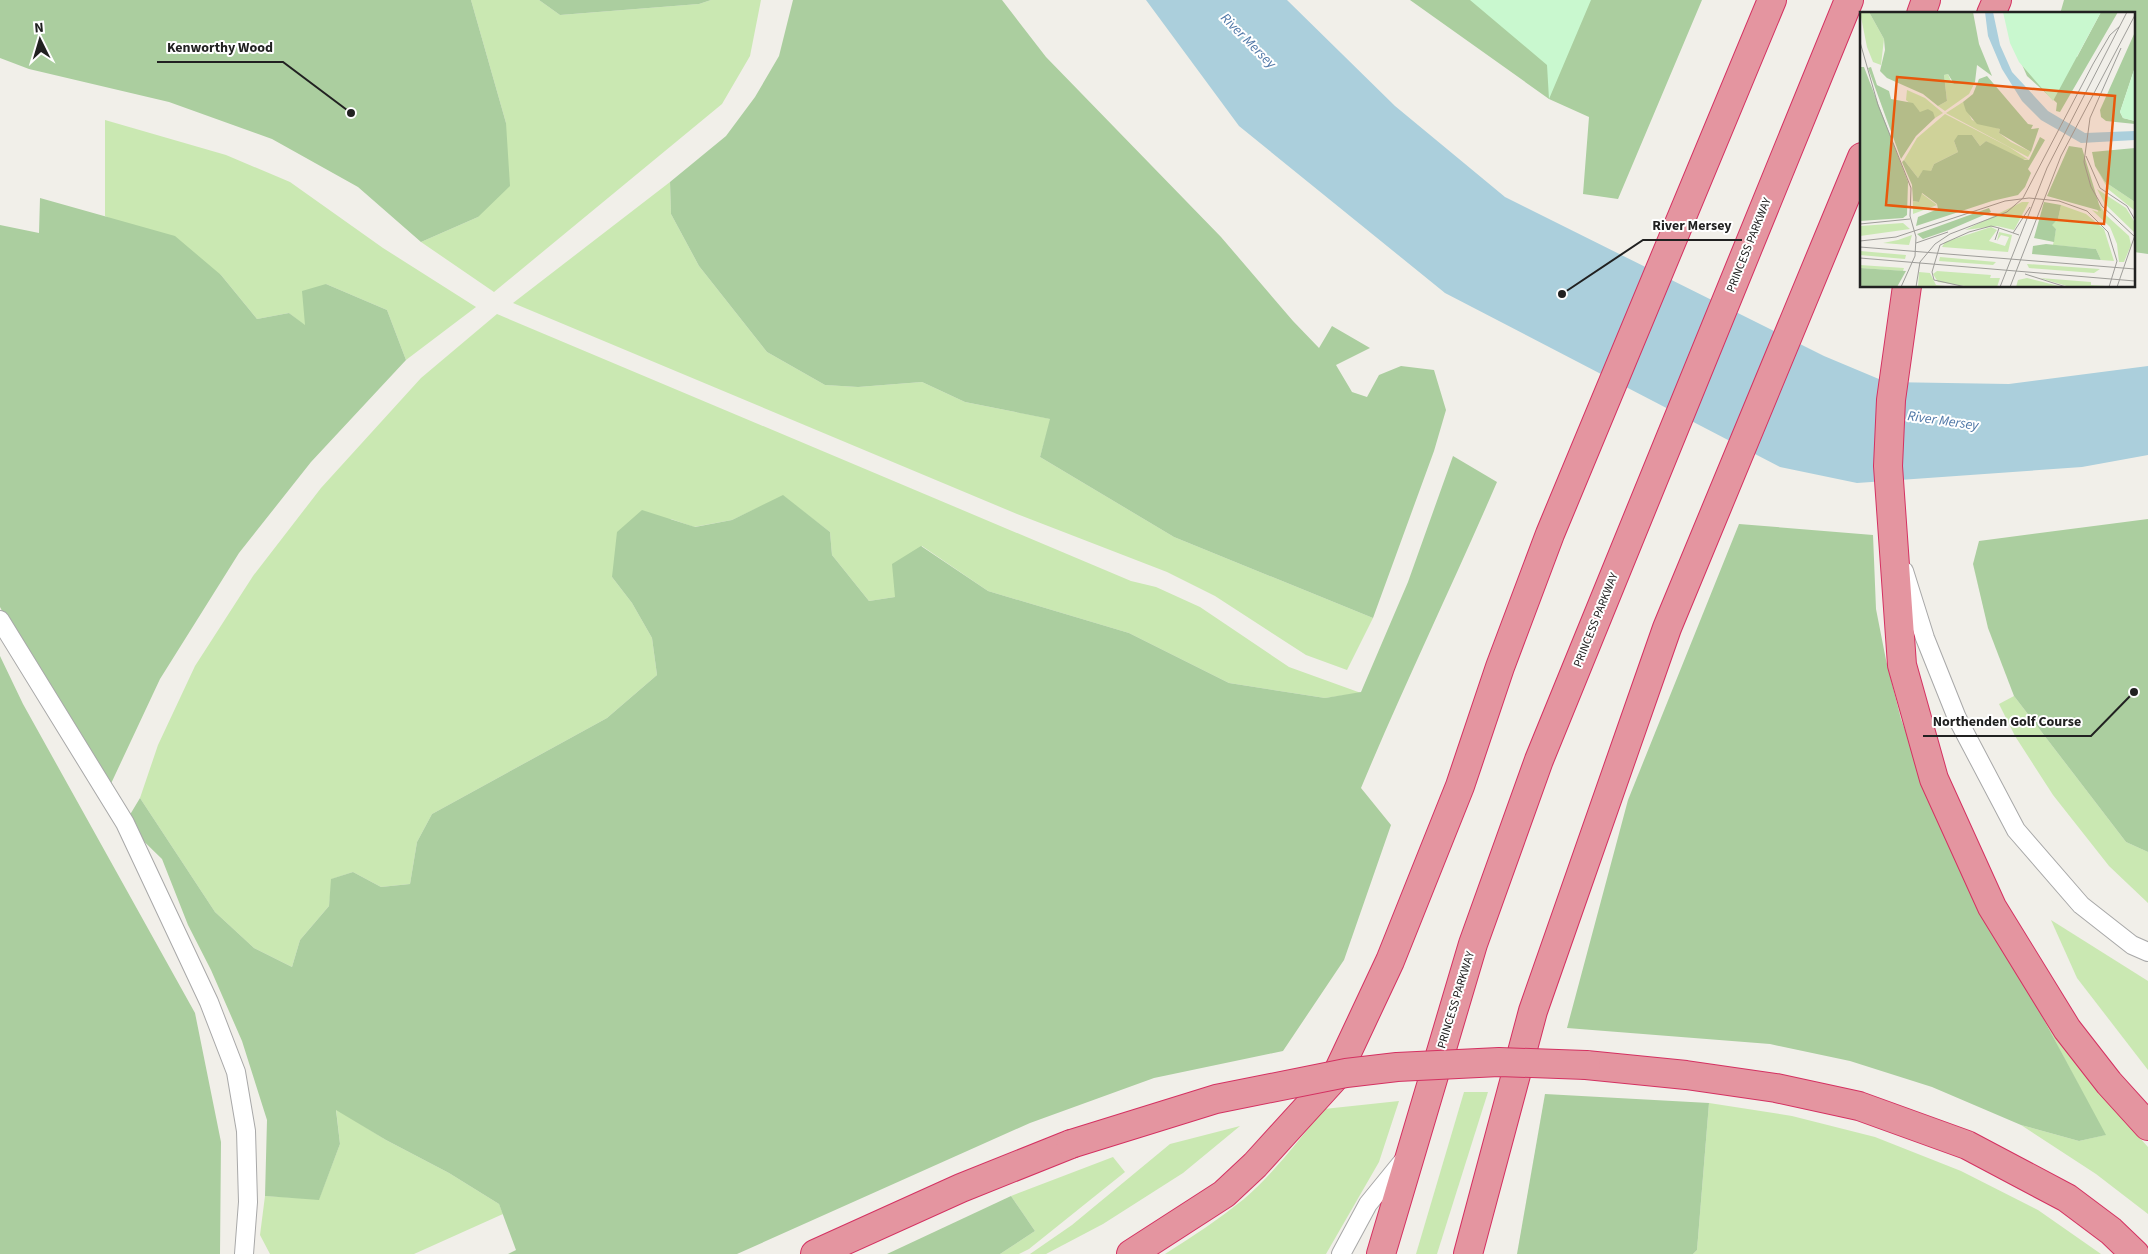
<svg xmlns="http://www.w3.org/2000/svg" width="2148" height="1254" viewBox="0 0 2148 1254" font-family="'Source Sans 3',sans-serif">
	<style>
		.grass { fill: #cae8b2 }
		.forest { fill: #abce9f }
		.park { fill: #c9f8cf }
		.water { fill: #abcfdc }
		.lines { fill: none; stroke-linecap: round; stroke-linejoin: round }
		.lane-casing { stroke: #a8a8a8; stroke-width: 20 }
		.highway-casing { stroke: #d43161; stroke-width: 30 }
		.lane { stroke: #fff; stroke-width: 18 }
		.highway { stroke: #e495a0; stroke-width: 28 }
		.highway-bridge-casing { stroke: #d43161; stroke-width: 30; stroke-linecap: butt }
		.highway-bridge { stroke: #e495a0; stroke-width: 28 }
		.labels { text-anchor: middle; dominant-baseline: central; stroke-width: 4; stroke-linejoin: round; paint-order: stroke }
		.street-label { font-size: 12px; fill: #212121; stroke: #fff }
		.water-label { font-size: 14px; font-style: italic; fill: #4e76a6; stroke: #fff }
		.inset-road { fill: none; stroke: #9e9d99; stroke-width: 1 }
		.view { fill: #e8590c; fill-opacity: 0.15; stroke: #e8590c; stroke-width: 2.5 }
		.inset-edge { fill: none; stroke: #212121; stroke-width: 2.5 }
		.leader { fill: none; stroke: #212121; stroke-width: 2 }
		.callout-dot { fill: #212121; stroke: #fff; stroke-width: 2 }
		.callout-label { font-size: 14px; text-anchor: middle; font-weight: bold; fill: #212121; stroke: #fff; stroke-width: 4; stroke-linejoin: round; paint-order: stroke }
	</style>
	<rect width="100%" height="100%" fill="#f1efe9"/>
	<g class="grass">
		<polygon points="471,0 539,0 560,15 699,4 711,0 761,0 750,56 722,104 494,292 421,242 478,217 506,123"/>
		<polygon points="105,120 226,155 290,182 383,248 476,307 406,360 387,310 326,284 305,326 289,313 257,319 221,275 105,216"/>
		<polygon points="670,182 671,214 699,266 767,352 825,385 858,387 922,382 965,402 1051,419 1040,457 1174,537 1373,618 1347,670 1306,655 1215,596 1167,572 1017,514 513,303"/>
		<polygon points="497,314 1131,581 1156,587 1200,607 1289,667 1361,693 1325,698 1229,683 1129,633 988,591 922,546 895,597 869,601 832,555 830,532 783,496 732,520 694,527 671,519 612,577 632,603 652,638 657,675 607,718 432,814 417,842 410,884 381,887 353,872 332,879 329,906 300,940 292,967 254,948 215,912 140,798 158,745 195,666 253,576 321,488 421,378"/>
		<polygon points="2014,696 2126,842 2148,852 2148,903 2109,866 2053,795 2015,736 1999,704"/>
		<polygon points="2051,920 2148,981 2148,1070 2077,978"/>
		<polygon points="2043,1018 2112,1107 2148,1147 2148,1214 2096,1174 2021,1125 2079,1141 2105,1135"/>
		<polygon points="1464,1092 1488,1092 1437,1254 1416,1254"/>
		<path d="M1399 1101 1379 1162 1326 1254H1165C1192 1237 1219 1219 1244 1199 1274 1173 1299 1140 1324 1109Z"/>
		<polygon points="1709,1103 1792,1116 1875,1137 1961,1171 2038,1210 2101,1254 1693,1254 1697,1250"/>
		<polygon points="336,1109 386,1140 449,1173 499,1204 503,1214 414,1254 270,1254 260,1235 265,1196 319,1199 340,1144"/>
		<polygon points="1240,1126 1183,1173 1103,1224 1046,1254 1030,1254 1072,1225 1170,1144"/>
		<polygon points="1113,1157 1125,1172 1029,1249 1019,1254 1000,1254 1035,1231 1011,1196"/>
	</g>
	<g class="forest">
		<polygon points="0,0 471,0 506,123 510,186 478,217 421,242 358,187 272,139 169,102 29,69 0,58"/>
		<polygon points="539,0 711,0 699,4 560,15"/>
		<polygon points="793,0 1002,0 1046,57 1221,237 1293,321 1319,348 1332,326 1370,348 1336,365 1352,392 1367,397 1379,375 1401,366 1434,370 1446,410 1434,451 1373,618 1174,537 1040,457 1050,419 965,402 922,382 858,387 825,385 767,352 699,266 671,214 670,182 726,136 755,97 779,56"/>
		<polygon points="1410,0 1702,0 1618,199 1583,194 1589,117 1549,99"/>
		<polygon points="2064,0 2148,0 2148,254 2134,252 2134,14 2060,14"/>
		<polygon points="40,198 175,236 221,275 257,319 289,313 305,325 302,291 326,284 387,310 406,360 311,462 239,553 160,679 108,790 29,663 0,607 0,225 39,233"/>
		<path d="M1453 456 1497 482C1453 584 1404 685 1361 788L1391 825 1344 960 1283 1051 1154 1078 1030 1123 737 1254H508L516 1250 499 1204 449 1173 386 1140 336 1110 340 1144 319 1200 265 1196 267 1120 242 1041 211 970 188 925 162 859 125 823 140 798 215 912 254 948 292 967 300 940 329 906 331 879 353 872 381 887 410 884 417 842 432 814 607 718 657 675 652 638 632 603 612 577 617 532 642 510 695 527 732 520 783 495 830 532 832 555 869 601 895 597 892 564 921 546 988 591 1129 633 1229 683 1325 698 1361 692 1408 582Z"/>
		<polygon points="2148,519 2148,852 2126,842 2014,696 1988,628 1973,564 1979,541"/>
		<polygon points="1739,524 1873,535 1876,609 1886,660 1901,719 1926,787 1983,914 2043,1018 2106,1135 2079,1141 2021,1125 1932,1087 1850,1061 1770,1044 1567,1028 1628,800"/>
		<polygon points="0,656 23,704 195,1013 221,1142 220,1254 0,1254"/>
		<polygon points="1545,1094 1709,1103 1697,1250 1693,1254 1517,1254"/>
		<polygon points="1011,1196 1035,1231 1000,1254 887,1254"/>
	</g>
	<polygon class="park" points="1470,0 1591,0 1549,99 1547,65"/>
	<polygon class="water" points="1146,0 1287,0 1395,106 1505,197 1824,356 1886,382 2009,384 2148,366 2148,455 2082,467 1857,483 1780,467 1445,293 1239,126"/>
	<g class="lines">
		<g class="lane-casing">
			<g id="lane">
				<polyline points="1904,571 1925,638 1957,718 2016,830 2081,905 2132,945 2148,952"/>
				<polyline points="0,620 125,823 209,1002 236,1072 246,1131 248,1202 244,1254"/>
				<polyline points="1341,1254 1368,1204 1403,1161"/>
			</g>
		</g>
		<g class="highway-casing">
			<g id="highway">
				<polyline points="1921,14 1926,0"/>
				<polyline points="1991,14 1997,0"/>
				<polyline points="1907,286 1891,400 1888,466 1902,665 1934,779 1992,907 2067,1029 2109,1083 2148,1126"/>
				<polyline points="1586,1065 1686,1075 1776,1088 1859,1106 1967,1145 2067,1198 2111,1231 2135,1254"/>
				<polyline points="815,1254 961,1188 1071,1144"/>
				<polyline points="1131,1254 1224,1194 1255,1165 1336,1076 1390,961 1460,786 1500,667 1550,534 1772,0"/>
				<polyline points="1381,1254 1473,944 1539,760 1849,0"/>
				<polyline points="1468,1254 1533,1011 1667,628 1862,157"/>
			</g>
		</g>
		<use href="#lane" class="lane"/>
		<use href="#highway" class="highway"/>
		<g class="highway-bridge-casing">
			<polyline id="highway-bridge" points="1071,1144 1216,1099 1346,1073 1397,1067 1499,1062 1586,1065"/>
		</g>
		<use href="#highway-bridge" class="highway-bridge"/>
	</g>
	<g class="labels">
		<g class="street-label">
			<text transform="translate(1749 245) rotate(-68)">PRINCESS PARKWAY</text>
			<text transform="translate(1596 620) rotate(-68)">PRINCESS PARKWAY</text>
			<text transform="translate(1456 1000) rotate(-73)">PRINCESS PARKWAY</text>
		</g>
		<g class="water-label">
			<text transform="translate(1248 41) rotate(45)">River Mersey</text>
			<text transform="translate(1943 421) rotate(8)">River Mersey</text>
		</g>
	</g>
	<g transform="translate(1860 12)">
		<rect width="275" height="275" fill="#f1efe9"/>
		<path d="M0 0H9L24 27 21 53 13 50 7 35ZM88 62 91 69 115 70 109 82 85 99 78 94 87 89 84 63ZM47 78 65 86 83 101 75 106 68 97 65 101 60 100 46 88ZM103 90 112 108 140 117 139 121 151 130 171 140 168 145 86 101ZM85 102 149 135 169 148 156 146 126 129 120 134 112 123 94 129 98 140 74 152 71 159 62 160 58 166 44 148 57 126ZM235 154 245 170 275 190V199L248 177ZM237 177 266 196 274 209V220L245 192ZM61 181 77 193 53 202V189L59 190ZM235 187 247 204 269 224 271 233 264 250H259L257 232 250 215 232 198 238 200ZM162 190H169L154 218 137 214 105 218ZM201 193 226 202 244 217 254 249 241 248 236 237 193 233 196 217 191 213 198 207ZM43 211 50 217 0 224V214ZM131 215 137 218 129 229 145 234 149 225 141 223 137 229 139 220 152 223 148 240 82 235 85 230ZM52 223 49 233 23 231 38 228ZM0 239 46 243 45 247 0 243ZM80 245 136 250 133 253 79 249ZM167 252 240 257 234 261 169 256ZM0 253 44 256 43 259 0 256ZM77 259 131 263 130 266H140L137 275H112L78 270 73 262ZM59 260 70 261 76 273 95 275H58ZM167 266 203 275H156L158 268ZM180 266 231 270V273L246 274 210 275Z" fill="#cae8b2"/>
		<path d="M9 0H113L119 32 132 64 117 53 115 70 94 72 88 62 84 63 87 89 78 94 63 82 27 66 20 59 25 38 24 27ZM241 0H258L200 100 196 99 197 91 167 64 153 32 217 45ZM275 20V55L260 100 263 106 275 109V112L246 109 241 105 240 98ZM0 55H4L48 170 47 203 43 206 0 209ZM11 55 17 73 29 79 31 87 53 91 60 100 68 97 73 100 75 106 56 124 41 147 8 56ZM127 64 168 112 173 113 171 117 179 116 171 140 139 121 140 117 117 112 106 99 103 90 113 82 119 67ZM98 123H112L120 134 126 129 165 148H169L180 125 185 128 168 157 171 161 165 175 158 183 132 189 56 214 58 205 78 197 77 192 62 181 59 190 53 189 52 173 42 150 44 148 58 166 63 158 71 159 74 152 98 140 94 129ZM209 134 222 136 241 199 187 184ZM275 136V190L245 170 235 154 232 140ZM184 190 201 193 198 207 192 213 196 217 194 230 174 226ZM129 196 131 200 89 218 63 227 57 222ZM186 232 236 237 241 248 172 242 173 234ZM0 256 46 259 37 275H4L0 273Z" fill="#abce9f"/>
		<path d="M143 0H241L193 89 159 50 150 31ZM275 55V109L263 106 260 100Z" fill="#c9f8cf"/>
		<path d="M125 0H133L140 33 152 60 188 99 225 121 275 119V128L221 131 181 108 162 89 142 57 128 24Z" fill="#abcfdc"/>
		<path class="inset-road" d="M0 30 18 93 51 176 50 204 56 225 55 244 41 275M261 36 230 106 224 150 231 175 242 194 275 225M226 144 240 176 267 194 275 208M0 212 50 207M153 221 170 195M135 228 139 216 159 223M0 229 36 225 145 189 169 186 199 189 227 199 248 220 257 249 249 275M56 231 88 220M0 235 275 257M0 246 275 269M165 262 206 275M56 275 60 250 75 232 90 222 147 200 163 186 233 52 250 23 260 14M106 275 74 268 72 260 80 233 109 220 131 214 139 216M140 275 187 156 267 0M150 275 201 144 275 3M257 275 275 223"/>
		<path class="view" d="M37 65 255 84 244 212 26 193Z"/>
		<rect width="275" height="275" class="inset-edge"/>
	</g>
	<path class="leader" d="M351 113L283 62H157M1562 294L1643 240H1742M2134 692L2091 736H1923"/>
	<g class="callout-dot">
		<circle cx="351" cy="113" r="5"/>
		<circle cx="1562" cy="294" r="5"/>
		<circle cx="2134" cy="692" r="5"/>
	</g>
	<g class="callout-label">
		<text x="220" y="52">Kenworthy Wood</text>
		<text x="1692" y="230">River Mersey</text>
		<text x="2007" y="726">Northenden Golf Course</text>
	</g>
	<g transform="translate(40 40) rotate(355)" stroke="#ffffff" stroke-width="4" paint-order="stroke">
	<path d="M0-4L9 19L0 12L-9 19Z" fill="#212121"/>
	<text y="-8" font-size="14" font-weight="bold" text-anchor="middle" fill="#212121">N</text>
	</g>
</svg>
